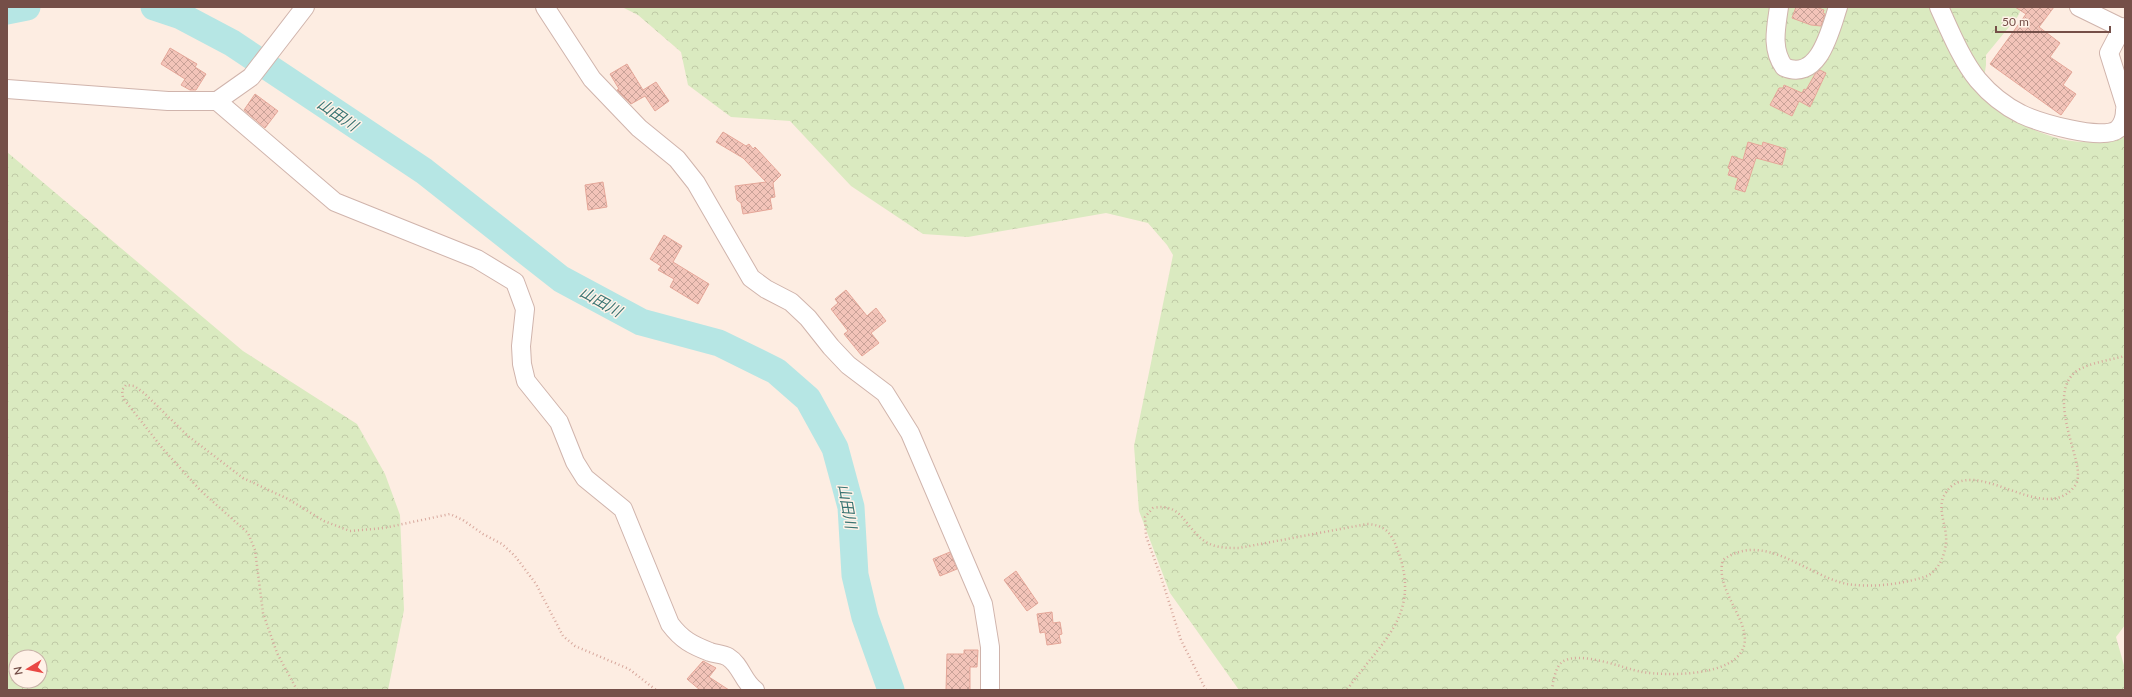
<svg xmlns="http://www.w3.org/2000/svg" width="2132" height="697" viewBox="0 0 2132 697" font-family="Lato,'Noto Sans JP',sans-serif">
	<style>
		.forest { fill: url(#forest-crowns); fill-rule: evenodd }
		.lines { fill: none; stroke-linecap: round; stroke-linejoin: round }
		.river { stroke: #b6e6e4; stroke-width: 27 }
		.building { fill: url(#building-cross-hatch); stroke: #e5a799 }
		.minor-casing { stroke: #d0b4ac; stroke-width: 20 }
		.path { stroke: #d7a79c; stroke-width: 2.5; stroke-dasharray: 1 3; stroke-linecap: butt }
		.minor { stroke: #fff; stroke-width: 18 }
		.labels { text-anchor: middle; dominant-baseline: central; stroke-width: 3; stroke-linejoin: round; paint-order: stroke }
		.water-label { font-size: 15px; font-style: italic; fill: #397472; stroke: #fff2e8 }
	</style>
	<defs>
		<pattern id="forest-crowns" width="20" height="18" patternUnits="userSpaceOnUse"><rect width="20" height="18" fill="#daeac0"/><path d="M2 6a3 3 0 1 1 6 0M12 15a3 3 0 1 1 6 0" fill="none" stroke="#bfcaa6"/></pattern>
		<pattern id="building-cross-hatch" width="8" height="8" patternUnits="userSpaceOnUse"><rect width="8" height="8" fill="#f3c4b9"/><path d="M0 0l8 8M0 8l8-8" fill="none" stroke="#c9a298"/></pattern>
	</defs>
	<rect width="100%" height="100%" fill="#fdede2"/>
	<g class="forest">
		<path d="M622 7H2022L2018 16 1986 55V65L1982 92C1989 99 1997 107 2005 113 2039 137 2085 152 2125 135V625L2116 637 2125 669V690H1239L1170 593 1139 511 1134 446 1173 255 1167 245 1148 223 1106 213 968 237 923 234 851 186 790 121 731 117 688 85 681 52 638 15Z"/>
		<path d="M7 152 243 351 357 424 385 474 400 515 404 610 388 690H7ZM16 657H40V681H16Z"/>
	</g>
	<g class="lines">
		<g class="river">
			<polyline points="154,7 181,16 232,43 424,171 561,279 641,322 719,343 776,371 808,399 835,448 851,507 855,575 865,617 891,690"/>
			<polyline points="7,11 27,7"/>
		</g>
	</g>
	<g class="building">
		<polygon points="1796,7 1816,7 1824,10 1823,13 1825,14 1821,26 1811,25 1792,18"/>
		<polygon points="2015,7 2054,7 2039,27 2060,43 2050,57 2072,72 2063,85 2076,94 2061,115 1990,64 2026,14"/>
		<polygon points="170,48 197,64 195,67 206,74 196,90 190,90 181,85 185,79 161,64"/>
		<polygon points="627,64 643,90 656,82 669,101 655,111 645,96 631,104 617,90 619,89 610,74"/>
		<polygon points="1820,70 1826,73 1810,107 1799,101 1792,116 1770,105 1779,88 1783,88 1784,85 1802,93 1804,89 1806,90 1815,74"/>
		<polygon points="255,94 278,111 265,128 244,110"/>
		<polygon points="723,132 746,146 749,144 753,149 755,147 781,175 773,183 775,197 770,198 772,209 743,214 741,203 737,200 735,186 766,182 743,158 716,142"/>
		<polygon points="1748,142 1762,146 1763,142 1786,149 1782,165 1756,158 1745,192 1735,189 1738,178 1728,175 1730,169 1728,168 1732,156 1743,160"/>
		<polygon points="603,182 607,207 588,210 585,185"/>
		<polygon points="664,235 682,246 673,262 709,284 698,304 670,287 674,279 658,270 661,266 650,259"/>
		<polygon points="846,290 867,316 876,308 886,321 871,333 879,343 862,356 844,334 848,331 831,309 838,303 835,299"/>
		<polygon points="950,552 957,569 940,576 933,559"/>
		<polygon points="1016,571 1038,603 1027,611 1004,580"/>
		<polygon points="1052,612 1053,623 1060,622 1062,634 1059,635 1061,643 1047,645 1045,632 1040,633 1037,614"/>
		<polygon points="964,650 978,650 977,667 970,667 970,690 946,690 947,654 964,654"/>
		<polygon points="703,661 716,668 709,677 729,690 700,690 687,679"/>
	</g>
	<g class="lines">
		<g class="minor-casing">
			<g id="minor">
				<polyline points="545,7 592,79 639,128 677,159 696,183 751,278 766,289 791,302 808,318 831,347 848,365 885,393 910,433 983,604 990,647 990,690"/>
				<path d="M1779 7C1776 28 1771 49 1784 67 1819 82 1830 31 1838 7"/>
				<path d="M1939 7C1949 29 1962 61 1978 80 1989 93 2005 106 2021 114 2038 122 2103 142 2118 129 2123 124 2125 117 2125 110"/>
				<polyline points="2079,7 2122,28"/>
				<polyline points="2125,27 2122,28 2109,53 2125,104"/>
				<polyline points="7,89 168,101 217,101 251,77 305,7"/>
				<path d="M217 101 335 202 477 259 515 282 525 309 521 346 522 364 526 381 559 422 575 462 585 478 623 509 670 624C682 640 692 645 710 652 716 654 723 654 728 657 741 665 743 682 755 690"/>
			</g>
		</g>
		<g class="path">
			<polyline points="297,690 277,653 263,613 255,550 248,533 201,491 163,449 123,398 122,390 126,385 134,386 144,393 188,436 243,478 288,499 324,521 350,531 384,528 450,514 463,520 483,534 502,544 515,556 536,584 563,636 575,646 629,669 656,690"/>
			<path d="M1206 690 1181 640 1162 580 1146 536 1145 517 1153 508C1183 502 1184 528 1206 542 1216 548 1228 548 1239 548L1367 524C1386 525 1392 534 1398 551 1422 616 1380 642 1347 690"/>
			<path d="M1552 690C1553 682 1555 668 1562 662 1580 650 1622 668 1642 672 1667 676 1735 677 1744 646 1751 621 1714 589 1723 560 1764 530 1807 576 1847 584 1872 588 1904 584 1927 576 1932 574 1937 568 1940 563 1944 555 1947 545 1946 536 1945 522 1937 507 1945 494 1972 450 2042 527 2074 487 2080 480 2078 469 2076 461 2070 435 2050 385 2080 369 2094 362 2110 360 2125 356"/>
		</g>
		<use href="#minor" class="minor"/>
	</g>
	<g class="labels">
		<g class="water-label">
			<text transform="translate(338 114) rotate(34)">山田川</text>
			<text transform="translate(601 301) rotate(29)">山田川</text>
			<text transform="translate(848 506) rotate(80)">山田川</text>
		</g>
	</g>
	<rect width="2132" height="697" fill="none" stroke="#754f48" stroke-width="16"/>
	<g transform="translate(28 669) rotate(260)"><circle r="19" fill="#fff2e8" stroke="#c8b1a8"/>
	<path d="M0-3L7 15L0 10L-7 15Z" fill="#e94844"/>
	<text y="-6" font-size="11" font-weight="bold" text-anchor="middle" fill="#754f48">N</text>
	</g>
	<path d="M1996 26v6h114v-6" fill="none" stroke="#754f48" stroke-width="2"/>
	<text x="2002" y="26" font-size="12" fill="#754f48" stroke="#fff2e8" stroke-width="3" paint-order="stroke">50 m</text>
</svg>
